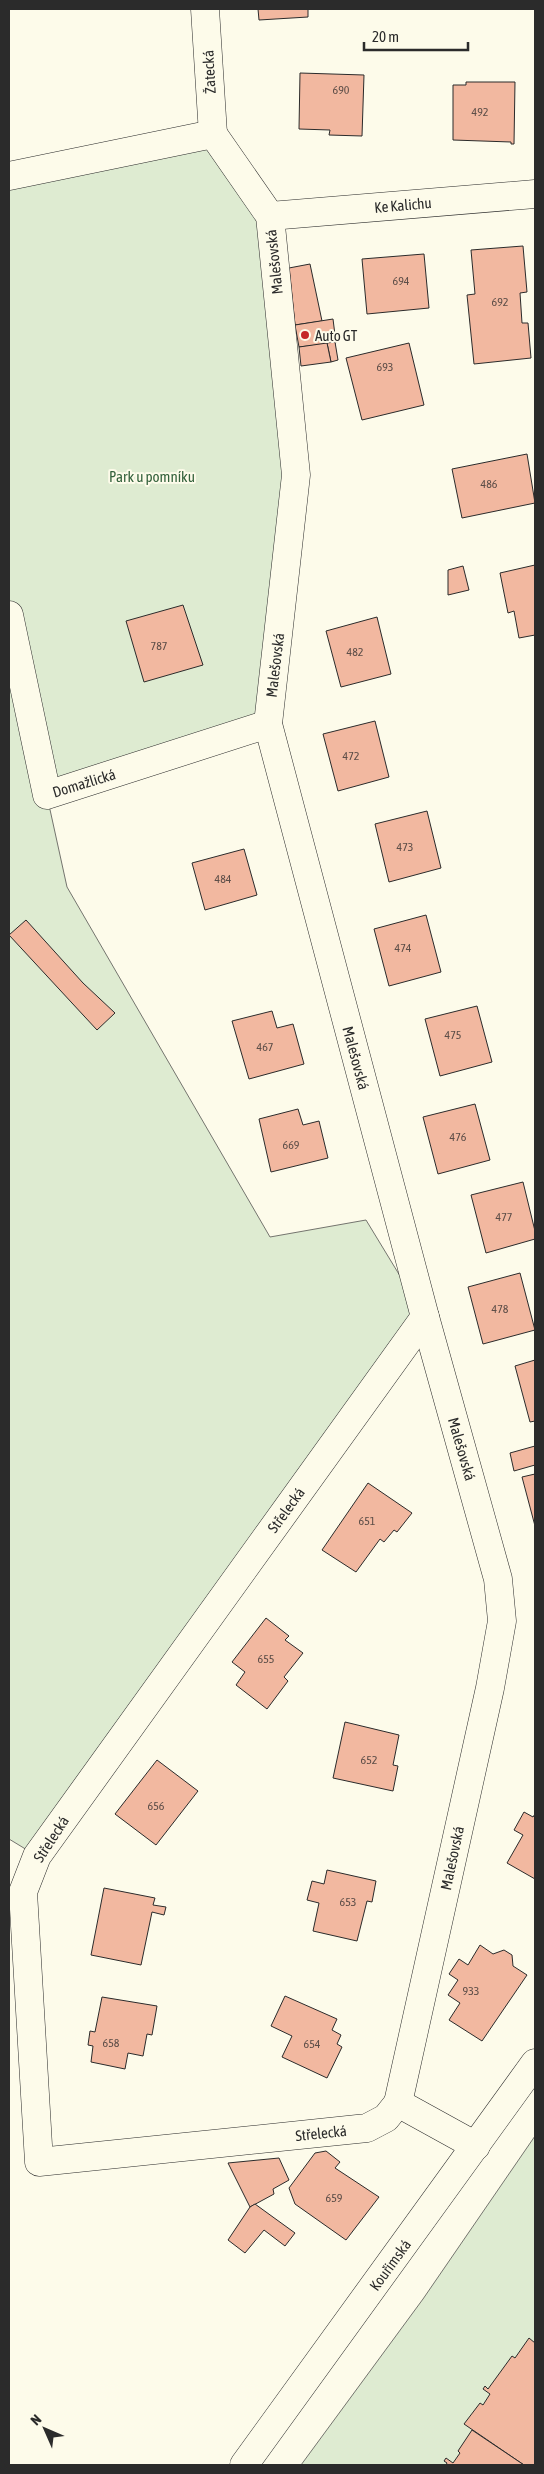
<svg xmlns="http://www.w3.org/2000/svg" width="544" height="2474" viewBox="0 0 544 2474" font-family="'Asap Condensed',sans-serif">
	<style>
		.green { fill: #deebd1; stroke: #74746e }
		.building { fill: #f2b8a0; stroke: #2b2b2b }
		.lines { fill: none; stroke-linecap: round; stroke-linejoin: round }
		.street-casing { stroke: #2b2b2b; stroke-width: 29 }
		.primary-casing { stroke: #2b2b2b; stroke-width: 29 }
		.street { stroke: #fdfbea; stroke-width: 28 }
		.primary { stroke: #fdfbea; stroke-width: 28 }
		.poi-dot { fill: #c62828; stroke: #fdfbea; stroke-width: 2 }
		.labels { text-anchor: middle; dominant-baseline: central; stroke-width: 4; stroke-linejoin: round; paint-order: stroke }
		.number-label { font-size: 12px; fill: #5d4e48 }
		.street-label { font-size: 15px; fill: #2b2b2b; stroke: #fdfbea }
		.poi-label { font-size: 15px; fill: #2b2b2b; stroke: #fdfbea; text-anchor: start }
		.park-label { font-size: 15px; fill: #34623c; stroke: #fdfbea }
	</style>
	<rect width="100%" height="100%" fill="#fdfbea"/>
	<g class="green">
		<polygon points="213,134 270,216 296,475 268,724 47,796 67,887 270,1237 366,1220 425,1317 37,1856 9,1839 9,176"/>
		<polygon points="535,2136 535,2465 301,2465 423,2299"/>
	</g>
	<g class="building">
		<polygon points="258,9 308,9 308,17 259,20"/>
		<polygon points="300,73 364,75 362,136 329,135 330,130 299,129"/>
		<polygon points="466,82 515,82 514,144 511,144 511,142 453,140 453,85 466,85"/>
		<polygon points="523,246 527,292 520,293 522,323 528,323 531,358 474,364 467,295 475,294 471,250"/>
		<polygon points="424,254 429,308 367,314 362,259"/>
		<polygon points="310,264 322,321 295,325 289,268"/>
		<polygon points="333,319 336,343 299,347 295,325"/>
		<polygon points="335,342 338,360 331,362 327,343"/>
		<polygon points="327,343 331,362 301,366 299,347"/>
		<polygon points="409,343 424,405 362,420 346,358"/>
		<polygon points="527,454 535,503 462,518 452,469"/>
		<polygon points="535,565 535,635 519,638 514,611 508,613 500,573"/>
		<polygon points="463,566 469,590 448,595 448,570"/>
		<polygon points="183,605 203,665 144,682 126,621"/>
		<polygon points="377,617 391,674 341,687 326,631"/>
		<polygon points="375,721 389,777 338,791 323,734"/>
		<polygon points="427,811 441,868 389,882 375,824"/>
		<polygon points="244,849 257,895 205,910 192,863"/>
		<polygon points="426,915 441,972 389,986 374,929"/>
		<polygon points="26,920 83,983 115,1013 97,1030 9,935"/>
		<polygon points="477,1006 492,1062 440,1076 425,1019"/>
		<polygon points="272,1011 277,1028 293,1024 304,1064 249,1079 232,1021"/>
		<polygon points="475,1104 490,1160 438,1174 423,1117"/>
		<polygon points="298,1109 303,1125 319,1121 328,1158 271,1172 259,1119"/>
		<polygon points="523,1182 535,1231 535,1239 486,1253 471,1195"/>
		<polygon points="520,1273 535,1330 483,1344 468,1287"/>
		<polygon points="535,1360 535,1421 530,1422 515,1366"/>
		<polygon points="535,1446 535,1465 514,1471 510,1453"/>
		<polygon points="535,1474 535,1526 522,1477"/>
		<polygon points="368,1483 412,1513 397,1532 394,1530 384,1542 380,1539 356,1572 322,1550"/>
		<polygon points="266,1618 289,1636 285,1640 303,1653 284,1677 288,1681 267,1709 236,1685 245,1672 232,1662"/>
		<polygon points="345,1722 399,1735 393,1765 398,1766 393,1791 333,1778"/>
		<polygon points="157,1760 198,1791 156,1845 115,1814"/>
		<polygon points="524,1812 533,1817 535,1814 535,1879 507,1863 523,1835 514,1830"/>
		<polygon points="327,1870 376,1881 372,1902 367,1901 357,1941 313,1931 319,1903 307,1900 312,1881 324,1884"/>
		<polygon points="104,1888 155,1898 153,1905 166,1907 164,1915 152,1912 141,1965 91,1955"/>
		<polygon points="480,1945 493,1954 504,1950 512,1955 513,1966 527,1975 482,2041 449,2020 460,2003 448,1995 458,1980 449,1974 459,1959 468,1965"/>
		<polygon points="285,1996 337,2019 332,2030 341,2035 337,2044 342,2047 327,2078 282,2057 292,2036 271,2026"/>
		<polygon points="102,1997 157,2006 152,2035 147,2034 143,2056 128,2053 125,2069 91,2062 93,2046 88,2045 90,2031 95,2032"/>
		<polygon points="326,2151 340,2162 335,2168 379,2197 346,2240 295,2204 289,2188 315,2153"/>
		<polygon points="279,2158 289,2180 273,2189 274,2194 250,2207 228,2163"/>
		<polygon points="255,2204 295,2233 285,2246 264,2230 245,2253 228,2240 250,2207"/>
		<polygon points="529,2338 535,2343 535,2465 524,2465 464,2424 480,2403 483,2405 490,2394 483,2389 485,2386 488,2389 512,2356 515,2358"/>
		<polygon points="472,2430 524,2465 446,2465 447,2463 444,2461 446,2458 453,2463 460,2453 458,2451"/>
	</g>
	<g class="lines">
		<g class="street-casing">
			<g id="street">
				<polyline points="205,9 213,134"/>
				<polyline points="9,176 213,134 270,216 296,475 268,724 425,1317 498,1579 502,1621 490,1688 398,2103 476,2146"/>
				<polyline points="270,216 535,194"/>
				<polyline points="9,615 47,795 268,724"/>
				<polyline points="398,2103 386,2118 367,2128 39,2162 23,1892 37,1856 425,1317"/>
			</g>
		</g>
		<g class="primary-casing">
			<polyline id="primary" points="244,2465 535,2063"/>
		</g>
		<use href="#street" class="street"/>
		<use href="#primary" class="primary"/>
	</g>
	<circle class="poi-dot" cx="305" cy="335" r="5"/>
	<g class="labels">
		<g class="number-label">
			<text x="341" y="90">690</text>
			<text x="480" y="112">492</text>
			<text x="401" y="281">694</text>
			<text x="500" y="302">692</text>
			<text x="385" y="367">693</text>
			<text x="489" y="484">486</text>
			<text x="159" y="646">787</text>
			<text x="355" y="652">482</text>
			<text x="351" y="756">472</text>
			<text x="405" y="847">473</text>
			<text x="223" y="879">484</text>
			<text x="403" y="948">474</text>
			<text x="453" y="1035">475</text>
			<text x="265" y="1047">467</text>
			<text x="458" y="1137">476</text>
			<text x="291" y="1145">669</text>
			<text x="504" y="1217">477</text>
			<text x="500" y="1309">478</text>
			<text x="367" y="1521">651</text>
			<text x="266" y="1659">655</text>
			<text x="369" y="1760">652</text>
			<text x="156" y="1806">656</text>
			<text x="348" y="1902">653</text>
			<text x="471" y="1991">933</text>
			<text x="111" y="2043">658</text>
			<text x="312" y="2044">654</text>
			<text x="334" y="2198">659</text>
		</g>
		<g class="street-label">
			<text transform="translate(209 72) rotate(-93)">Žatecká</text>
			<text transform="translate(403 205) rotate(-5)">Ke Kalichu</text>
			<text transform="translate(274 262) rotate(-96)">Malešovská</text>
			<text transform="translate(275 665) rotate(-83)">Malešovská</text>
			<text transform="translate(84 783) rotate(-17)">Domažlická</text>
			<text transform="translate(356 1058) rotate(75)">Malešovská</text>
			<text transform="translate(462 1449) rotate(74)">Malešovská</text>
			<text transform="translate(286 1510) rotate(-54)">Střelecká</text>
			<text transform="translate(51 1839) rotate(-57)">Střelecká</text>
			<text transform="translate(452 1858) rotate(-78)">Malešovská</text>
			<text transform="translate(321 2133) rotate(-6)">Střelecká</text>
			<text transform="translate(390 2265) rotate(-54)">Kouřimská</text>
		</g>
		<g class="poi-label">
			<text x="315" y="335">Auto GT</text>
		</g>
		<g class="park-label">
			<text x="152" y="476">Park u pomníku</text>
		</g>
	</g>
	<rect width="544" height="2474" fill="none" stroke="#2b2b2b" stroke-width="20"/>
	<g transform="translate(45 2429) rotate(315)" stroke="#fdfbea" stroke-width="4" paint-order="stroke">
	<path d="M0-4L9 19L0 12L-9 19Z" fill="#2b2b2b"/>
	<text y="-8" font-size="14" font-weight="bold" text-anchor="middle" fill="#2b2b2b">N</text>
	</g>
	<path d="M364 42v8h104v-8" fill="none" stroke="#2b2b2b" stroke-width="2.5"/>
	<text x="372" y="42" font-size="15" fill="#2b2b2b" stroke="#fdfbea" stroke-width="4" paint-order="stroke">20 m</text>
</svg>
